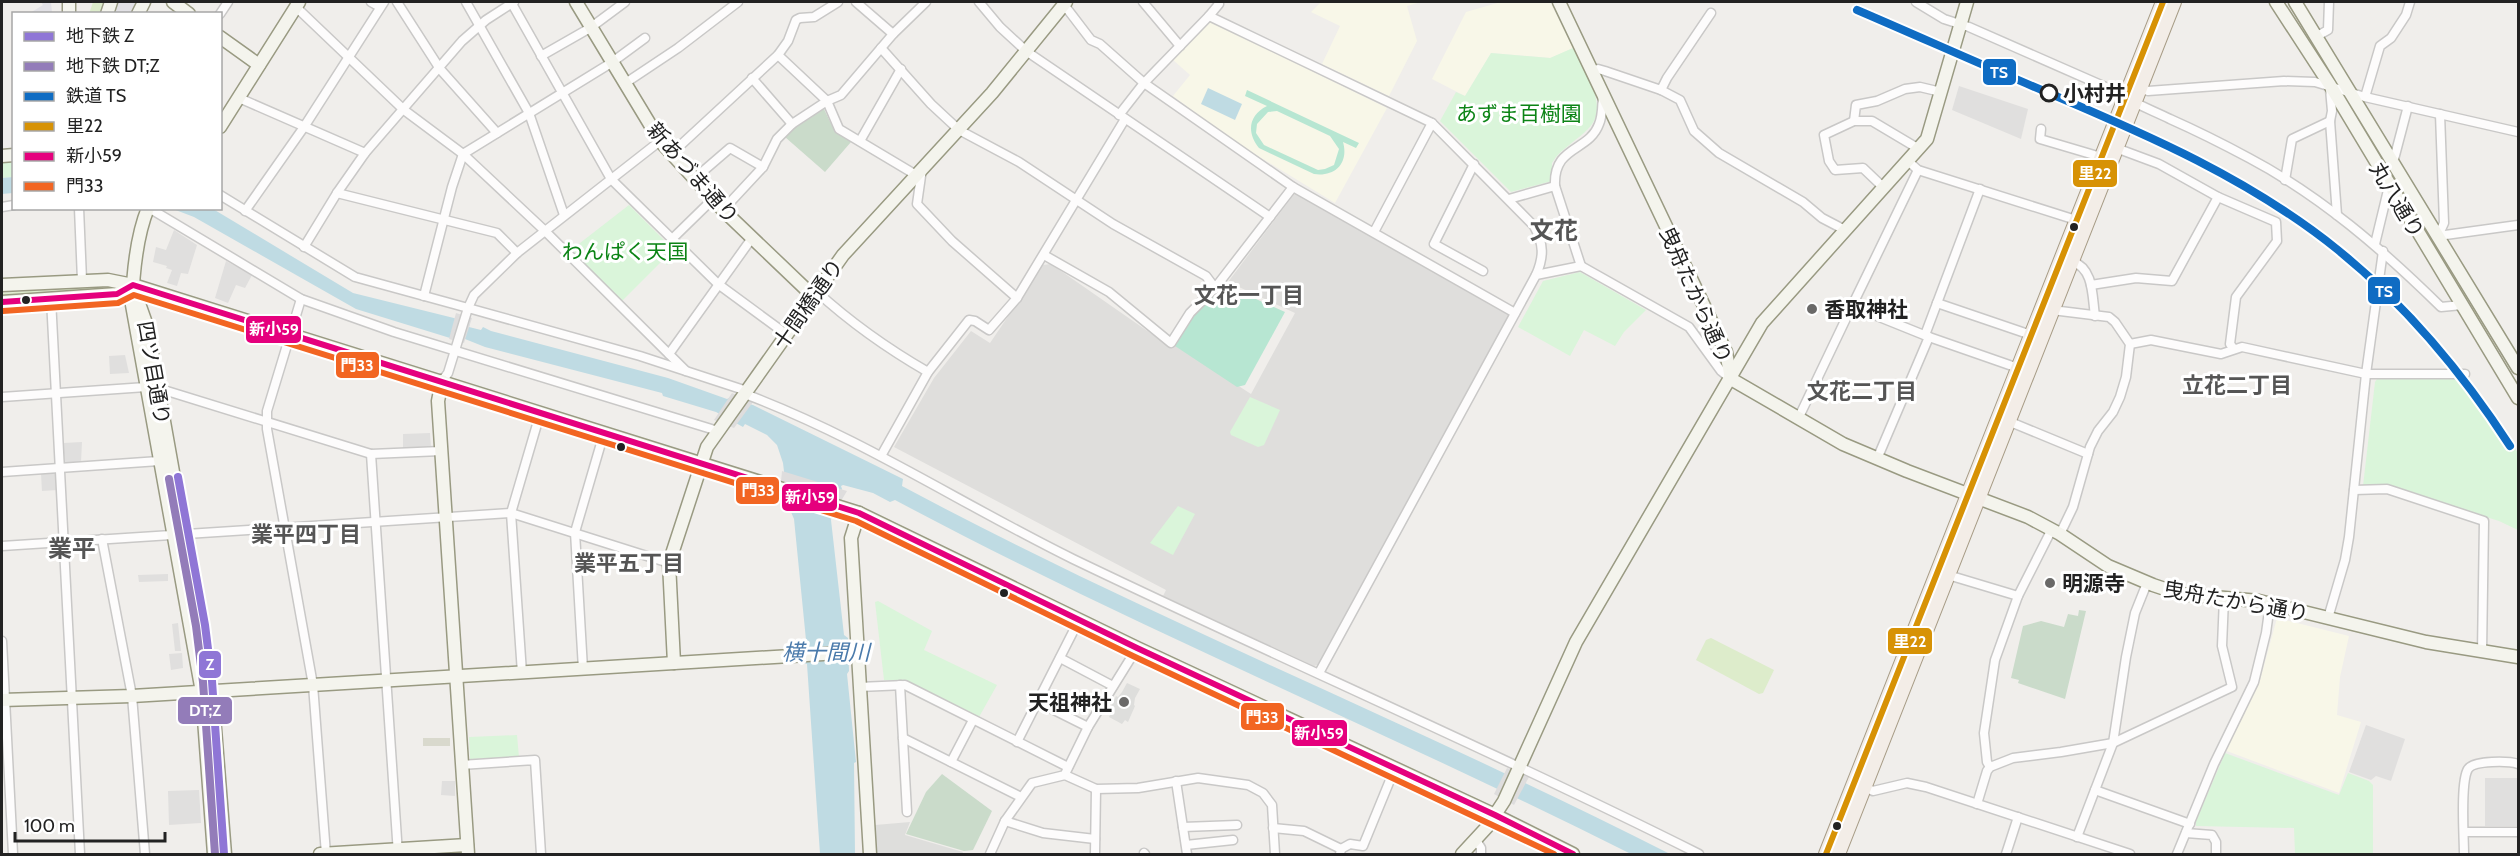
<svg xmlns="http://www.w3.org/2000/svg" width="2520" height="856" viewBox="0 0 2520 856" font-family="Cabin,'Noto Sans JP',sans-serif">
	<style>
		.residential { fill: #dfdedc }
		.education { fill: #f8f7e8 }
		.religious { fill: #dededc }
		.construction { fill: #d9d9cd }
		.grass { fill: #ddeccb }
		.cemetery { fill: #cadbca }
		.park { fill: #daf5da }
		.pitch { fill: #b7e6d2; fill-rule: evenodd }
		.parking { fill: #e0dfde }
		.plaza { fill: #e2e1e5 }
		.water { fill: #bfdbe3 }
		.pier { fill: #dedddd }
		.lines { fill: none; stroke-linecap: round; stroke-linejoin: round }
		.street-casing { stroke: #c9c8c7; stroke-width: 11 }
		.secondary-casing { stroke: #999a82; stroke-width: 15 }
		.primary-casing { stroke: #a79c86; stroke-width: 16 }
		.street { stroke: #fdfcfc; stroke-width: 8 }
		.secondary { stroke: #f4f4ed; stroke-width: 12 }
		.primary { stroke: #f3ede7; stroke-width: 14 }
		.bus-1-casing { stroke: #fff; stroke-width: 10 }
		.bus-2-casing { stroke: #fff; stroke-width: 10 }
		.bus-3-casing { stroke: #fff; stroke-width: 10 }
		.bus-1 { stroke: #d79205; stroke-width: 6 }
		.bus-2 { stroke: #e5007d; stroke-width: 6 }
		.bus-3 { stroke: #f26522; stroke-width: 6 }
		.rail-1-casing { stroke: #fff; stroke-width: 12 }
		.rail-1 { stroke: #0f6cc3; stroke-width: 8 }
		.metro-1-casing { stroke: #fff; stroke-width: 12 }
		.metro-2-casing { stroke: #fff; stroke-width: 12 }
		.metro-1 { stroke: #8f76d6; stroke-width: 8 }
		.metro-2 { stroke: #937cb9; stroke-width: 8 }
		.stop-dot { fill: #fff; stroke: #222; stroke-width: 3 }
		.bus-dot { fill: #222; stroke: #fff; stroke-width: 2 }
		.poi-dot { fill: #6a6968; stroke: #fff; stroke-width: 2 }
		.labels { text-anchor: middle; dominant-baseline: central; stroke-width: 6; stroke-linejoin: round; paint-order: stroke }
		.stop-label { font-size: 21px; font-weight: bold; fill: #222; stroke: #fff; text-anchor: start }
		.park-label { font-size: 21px; fill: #0c8416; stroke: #fff }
		.street-label { font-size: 21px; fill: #222; stroke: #fff }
		.poi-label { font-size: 21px; font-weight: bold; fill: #222; stroke: #fff; text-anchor: start }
		.neighbourhood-label { font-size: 22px; font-weight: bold; fill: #555; stroke: #fff }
		.water-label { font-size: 22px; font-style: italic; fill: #4a7aab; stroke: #fff }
		.quarter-label { font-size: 24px; font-weight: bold; fill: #555; stroke: #fff }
		.line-badge { stroke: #fff; stroke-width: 2 }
		.badge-label { font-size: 16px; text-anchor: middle; font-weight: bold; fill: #fff }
	</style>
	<rect width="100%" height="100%" fill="#f0eeeb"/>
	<polygon class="residential" points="1295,193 1508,313 1510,316 1320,664 1314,666 1163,596 1166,590 894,447 934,378 971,331 990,343 1043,265 1051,264 1169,346 1177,346 1251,394 1295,313 1228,282"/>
	<g class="education">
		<polygon points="1321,2 1421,2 1407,6 1417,41 1389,96 1322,64 1340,26 1311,12"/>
		<polygon points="1501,2 1550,2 1573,48 1551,58 1491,53 1465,96 1432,79 1466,12"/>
		<polygon points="1210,21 1387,108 1335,203 1235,142 1173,96 1190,75 1172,59"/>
		<polygon points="2277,618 2349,636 2340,677 2337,715 2361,722 2339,793 2224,750 2259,684"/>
	</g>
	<g class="religious">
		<polygon points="1127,683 1140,689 1135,698 1134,705 1135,706 1128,722 1125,720 1122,724 1109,717 1111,713 1108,712 1116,696 1118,697 1122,692"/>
		<polygon points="910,822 905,835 963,852 962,854 876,854 875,825"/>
	</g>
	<rect class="construction" x="423" y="738" width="27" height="8"/>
	<g class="grass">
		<polygon points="93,2 105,2 100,13 89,14"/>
		<polygon points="101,286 102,288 2,295 2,293"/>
		<polygon points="1711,638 1774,670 1763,693 1759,694 1696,660 1706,640"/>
	</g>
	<g class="cemetery">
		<polygon points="824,109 835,132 851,142 825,172 785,137 793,129"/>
		<polygon points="2079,610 2086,611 2065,699 2018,683 2019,680 2011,678 2023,626 2041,621 2064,627 2068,614 2078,616"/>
		<polygon points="942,774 992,811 973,850 964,851 906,834 926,792"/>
	</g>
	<g class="park">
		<path d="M1573 48C1584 71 1611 107 1588 129 1578 139 1565 147 1556 157L1552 163V181L1511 192 1440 121 1456 92 1465 96 1491 53 1550 58Z"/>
		<polygon points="13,159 13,177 2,178 2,161"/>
		<polygon points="629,205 678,254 667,265 662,261 622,301 571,250"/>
		<polygon points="1580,272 1646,310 1624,332 1615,346 1584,330 1570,356 1518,327 1543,281"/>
		<polygon points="2467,377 2518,453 2518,530 2499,521 2388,486 2363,486 2375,382 2377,379"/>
		<polygon points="1250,397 1280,410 1264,445 1258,447 1231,435 1230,432"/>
		<polygon points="1178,506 1195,514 1173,555 1150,543"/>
		<polygon points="878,601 932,631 924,650 997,685 979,717 907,681 884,680 875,602"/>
		<polygon points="517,735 519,757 470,759 469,737"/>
		<polygon points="2225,753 2339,795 2348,773 2369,781 2373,785 2373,854 2295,854 2294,828 2196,826 2196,821"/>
	</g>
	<g class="pitch">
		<path d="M1247 90 1359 143 1356 148 1343 142C1349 163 1335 177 1314 174L1259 148C1246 132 1249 115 1267 106L1245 96ZM1277 111 1330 136 1339 149 1334 165 1325 169 1318 170 1264 145 1256 133 1257 124 1268 112Z"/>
		<polygon points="1225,285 1285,312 1245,385 1237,387 1175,346 1194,315"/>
	</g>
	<g class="parking">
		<polygon points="1959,86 2028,109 2021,139 1952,110"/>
		<polygon points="174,230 197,245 188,274 181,273 177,286 167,283 172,270 166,268 167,266 153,262 156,247 166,250"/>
		<polygon points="226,261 252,275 245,288 236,285 228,303 215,298"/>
		<polygon points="125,355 129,373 110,374 109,356"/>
		<polygon points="430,433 431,448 403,448 403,434"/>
		<polygon points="82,442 81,462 65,463 63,443"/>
		<polygon points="57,473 58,490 42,491 41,474"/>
		<polygon points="168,574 168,581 139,582 138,575"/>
		<polygon points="178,623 181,651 175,651 172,624"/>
		<polygon points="182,653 183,668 171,670 169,654"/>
		<polygon points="2366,725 2405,739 2391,781 2376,776 2371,780 2349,772"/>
		<rect x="2485" y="778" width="33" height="48"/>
		<polygon points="442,781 455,781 455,796 441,795"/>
		<polygon points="199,790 201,823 169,825 168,791"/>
	</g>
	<g class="plaza">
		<polygon points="41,2 51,2 52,13 30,13 43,5"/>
		<polygon points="116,2 137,2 132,13 113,14"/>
	</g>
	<g class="water">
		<polygon points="1208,88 1242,104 1235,120 1201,104"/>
		<polygon points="13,177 13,193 2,194 2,178"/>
		<path d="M173 209H213L353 293 470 322 469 327 481 330 483 327 491 331 668 378 727 399 729 398 753 405 903 479 902 486C1152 620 1417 725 1670 854H1631C1388 732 1135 628 895 500L890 502 873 493 843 485 841 486 842 489 835 502 831 520 844 635 848 638 849 671 847 674 856 762 854 763 855 854H820L807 664 803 663 801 645 806 640 794 519 788 505 783 463 777 445 767 435 745 424 743 427 716 412 663 396 662 393 485 347 465 339 463 342 356 309 194 217Z"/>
	</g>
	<g class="pier">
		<polygon points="456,313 472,318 464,343 449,339"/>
		<polygon points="732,393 753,402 734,428 714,420"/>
		<polygon points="782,471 847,491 838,506 838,518 779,502"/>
		<polygon points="1507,768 1529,777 1514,805 1494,794"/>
	</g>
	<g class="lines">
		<g class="street-casing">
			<g id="street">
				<polyline points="371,2 380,7"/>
				<polyline points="397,2 440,69 497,133"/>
				<polyline points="466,2 529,113 564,215"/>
				<polyline points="511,2 611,179 718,284 786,334"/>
				<polyline points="856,2 893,34"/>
				<polyline points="979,2 1000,27 1026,51 1270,217"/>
				<polyline points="1062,2 1091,40 1100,44 1144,83 1293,187 1515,313"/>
				<polyline points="1143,2 1180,46"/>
				<path d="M1218 2 1219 4 1209 16 1432 123 1534 226C1544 244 1544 257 1536 275"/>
				<path d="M1916 2 1944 19 1969 27 2117 92C2134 104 2152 110 2170 119 2197 131 2223 144 2249 158 2321 196 2383 250 2441 307L2462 305"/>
				<polyline points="296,7 404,110 463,154 544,230 686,371"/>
				<polyline points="220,14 228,2"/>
				<polyline points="2317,36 2328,30 2329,2"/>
				<polyline points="881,48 931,104 959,130 1019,162 1113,224 1206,276 1215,288"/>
				<polyline points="778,55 827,101 839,129 916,175"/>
				<polyline points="541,56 590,28 625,2"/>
				<polyline points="1593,72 1598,69 1605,71 1661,90 1680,100 1694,131 1719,153 1803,202 1822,218 1845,230"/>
				<polyline points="752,78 792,124"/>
				<polyline points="624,84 678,48 738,2"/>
				<polyline points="2137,86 2148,91 2284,81 2315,82 2365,97 2518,132"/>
				<polyline points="2330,89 2332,111 2330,121 2337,215"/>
				<polyline points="1661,90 1667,78 1711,13"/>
				<polyline points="2365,97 2380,46 2391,38 2406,15 2410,2"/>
				<polyline points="239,98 365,153"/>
				<polyline points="2440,114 2444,223 2438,236 2518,225"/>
				<polyline points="1119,115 1144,83 1209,16"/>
				<polyline points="1854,121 1856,105 1877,101 1905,89 1920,87 1941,92"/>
				<polyline points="2041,129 2040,139 2101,157"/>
				<polyline points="860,141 901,69"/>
				<polyline points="2116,148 2159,164 2218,197 2276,222 2277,241 2236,297 2230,344 2234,349"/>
				<polyline points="671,154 778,55 788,41 796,20 800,18 814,17 838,2"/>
				<polyline points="1908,161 1918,170 2076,220"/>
				<polyline points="2393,163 2408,106"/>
				<polyline points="1474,164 1434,244 1483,271"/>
				<polyline points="922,169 917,204 952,241 1017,298"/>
				<polyline points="694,179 730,148 763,167"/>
				<polyline points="2285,180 2292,139 2330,121"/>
				<polyline points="1884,188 1863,168 1835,170 1829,161 1824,135 1854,121 1872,121 1919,149"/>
				<polyline points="337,193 497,233 517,253"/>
				<polyline points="220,195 355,277 468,308 474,295 517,253 660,141"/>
				<polyline points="1509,199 1555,186"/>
				<polyline points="2,207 14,205"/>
				<polyline points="79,208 82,280"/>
				<polyline points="149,208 301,299 394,332 718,431"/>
				<polyline points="723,210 763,167 777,139 792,124 827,101 841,95 893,34 926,2"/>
				<polyline points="245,211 304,127 384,2"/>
				<polyline points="1374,232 1432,123"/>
				<polyline points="672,239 713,199"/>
				<polyline points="2375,244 2389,186"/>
				<polyline points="304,247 337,193 365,153 462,41 486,20 514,2"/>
				<polyline points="1044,255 1109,292 1171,343 1190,313 1215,288 1293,187"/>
				<path d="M2072 261C2094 269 2092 295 2095 316"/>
				<path d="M1581 266 1555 186C1553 145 1589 152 1599 124 1603 115 1602 104 1603 95"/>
				<polyline points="2091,285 2136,278 2172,281 2218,197"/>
				<path d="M816 291C850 322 888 349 928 372"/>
				<polyline points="424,296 452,187 463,154 611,63 645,38"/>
				<polyline points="51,299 80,854"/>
				<polyline points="301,299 267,411 267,429 313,685 326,854"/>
				<polyline points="1937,303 2031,335"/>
				<polyline points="1852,306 1918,170"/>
				<polyline points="2052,310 2109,317 2115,322 2130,344 2126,377 2120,397 2113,412 2098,431 2090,447 2073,507 2060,534"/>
				<polyline points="1925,335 1980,189"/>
				<polyline points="2130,344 2151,340 2221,354 2242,347 2366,374 2465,374"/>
				<polyline points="669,354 752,238"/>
				<polyline points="442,381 448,373 468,308 640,356 747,391"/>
				<polyline points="158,390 167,391 371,454 441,451"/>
				<path d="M745 394C860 437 963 505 1073 559 1281 659 1493 751 1699 854"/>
				<polyline points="2,397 146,387"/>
				<polyline points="1798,419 1852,306 1929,337 2018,368"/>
				<polyline points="2008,421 2088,454"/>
				<polyline points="371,454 398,854"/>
				<polyline points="881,456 928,372 969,320 975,321 989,330 1017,298 1125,119"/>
				<polyline points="1877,459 1929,337"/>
				<polyline points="2,472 159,461"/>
				<polyline points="2354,490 2387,489 2484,521 2482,652"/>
				<polyline points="102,539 132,696 145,854"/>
				<polyline points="2,546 511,513 669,563"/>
				<polyline points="1948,575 2018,596"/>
				<polyline points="2328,618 2345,560 2349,537 2366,374 2383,251"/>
				<polyline points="2,641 13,854"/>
				<polyline points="1060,658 1113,686"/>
				<polyline points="583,669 575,532 604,433"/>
				<polyline points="522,673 511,513 540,414"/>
				<polyline points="1319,673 1536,275 1581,266 1689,327 1721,371 1731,379"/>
				<polyline points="900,685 907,812"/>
				<polyline points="859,687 905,685 1068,767"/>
				<polyline points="1038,702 1088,727"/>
				<polyline points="903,738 1021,797"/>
				<polyline points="1017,742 1079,620"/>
				<polyline points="951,762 973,720"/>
				<polyline points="461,765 535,760 541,854"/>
				<polyline points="1990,767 1987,762 1984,733 1995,660 2018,596 2052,529"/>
				<polyline points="1066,772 1088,727 1137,648"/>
				<polyline points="1176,781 1187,854"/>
				<polyline points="1863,786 1873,791 1907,783 1926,787 2130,854"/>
				<polyline points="2095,790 2190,824"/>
				<polyline points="1977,804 1987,771 1990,767 2013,758 2061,752 2113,743 2232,687 2222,646 2224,598"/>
				<polyline points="1005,821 1043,833 1095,839"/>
				<polyline points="1183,827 1237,825"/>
				<polyline points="1273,828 1304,831 1341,849 1340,854"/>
				<polyline points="2464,832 2518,832"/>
				<polyline points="2186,833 2212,835 2216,842 2216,854"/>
				<polyline points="2077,837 2113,743 2126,657 2135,613 2147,583"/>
				<polyline points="1476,840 1481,848 1481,854"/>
				<polyline points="1186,845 1233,840"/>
				<polyline points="1341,849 1350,844 1363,846 1395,768"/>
				<polyline points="1144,853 1145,854"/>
				<polyline points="990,854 1005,821 1032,783 1065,775 1096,789 1138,788 1198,778 1248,785 1263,793 1272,805 1275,854"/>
				<polyline points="1095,854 1096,789"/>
				<polyline points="2006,854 2018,817"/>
				<polyline points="2177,854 2214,764 2254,682 2266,633 2270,604"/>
				<path d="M2464 854C2464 837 2460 782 2468 769 2474 760 2509 761 2518 764"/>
			</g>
		</g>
		<g class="secondary-casing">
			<g id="secondary">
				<polyline points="173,2 189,14"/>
				<polyline points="576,2 660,141 723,210 813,296"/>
				<polyline points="1559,2 1726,352 1731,379 1843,444 1907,471 2028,517 2060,534 2108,566 2153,585 2180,594 2259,601 2426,642 2518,657"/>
				<polyline points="2276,2 2330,85 2518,398"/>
				<polyline points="2295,2 2518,368"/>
				<polyline points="69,14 69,2"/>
				<polyline points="107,14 111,2"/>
				<polyline points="138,14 144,2"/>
				<polyline points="220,37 259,65"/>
				<polyline points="220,127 299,2"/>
				<polyline points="2,156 14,155"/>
				<path d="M148 208C136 237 133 274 132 305L202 692 214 854"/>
				<polyline points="2,285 108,280 133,285 859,513 1137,648 1495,815 1573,854"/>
				<polyline points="135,292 147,326 212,691 225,854"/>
				<polyline points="2,302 117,294 133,285"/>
				<polyline points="442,381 438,401 468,854"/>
				<polyline points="859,513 851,538 870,854"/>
				<polyline points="674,663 669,563 707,447 843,255 992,93 1066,2"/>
				<polyline points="2,700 132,696 856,652"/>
				<polyline points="320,854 467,845"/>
				<polyline points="1462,854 1487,827 1504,801 1576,642 1762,323 1927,139 1967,2"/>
			</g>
		</g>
		<g class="primary-casing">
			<g id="primary">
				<polyline points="1826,854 2163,2"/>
				<polyline points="1838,854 2174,2"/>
			</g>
		</g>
		<use href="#street" class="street"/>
		<use href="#secondary" class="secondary"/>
		<use href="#primary" class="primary"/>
		<g class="bus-1-casing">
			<polyline id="bus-1" points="1826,854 2163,2"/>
		</g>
		<g class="bus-2-casing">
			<polyline id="bus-2" points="2,302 117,294 133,285 859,513 1137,648 1495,815 1573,854"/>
		</g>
		<g class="bus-3-casing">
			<polyline id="bus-3" points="3,311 118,303 134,295 856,521 1133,656 1554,854"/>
		</g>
		<use href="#bus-1" class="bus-1"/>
		<use href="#bus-2" class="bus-2"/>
		<use href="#bus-3" class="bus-3"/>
		<g class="rail-1-casing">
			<path id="rail-1" d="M1857 10C1920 37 1982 65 2044 91 2148 135 2250 179 2338 250 2407 306 2462 372 2510 446"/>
		</g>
		<use href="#rail-1" class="rail-1"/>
		<g class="metro-1-casing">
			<polyline id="metro-1" points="178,477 205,625 212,681 224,854"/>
		</g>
		<g class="metro-2-casing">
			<polyline id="metro-2" points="169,479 196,626 203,682 215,854"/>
		</g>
		<use href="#metro-1" class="metro-1"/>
		<use href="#metro-2" class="metro-2"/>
	</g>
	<circle class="stop-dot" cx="2049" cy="93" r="8"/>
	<g class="bus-dot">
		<circle cx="2074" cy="227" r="5"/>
		<circle cx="26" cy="300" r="5"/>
		<circle cx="621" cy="447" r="5"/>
		<circle cx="1004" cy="593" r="5"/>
		<circle cx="1837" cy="826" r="5"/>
	</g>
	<g class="poi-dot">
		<circle cx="1812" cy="309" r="6"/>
		<circle cx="2050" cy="583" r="6"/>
		<circle cx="1124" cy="702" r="6"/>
	</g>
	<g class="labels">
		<g class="stop-label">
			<text x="2063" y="93">小村井</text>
		</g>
		<g class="park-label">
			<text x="1519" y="113">あずま百樹園</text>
			<text x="625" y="251">わんぱく天国</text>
		</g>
		<g class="street-label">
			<text transform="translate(693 173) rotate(49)">新あづま通り</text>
			<text transform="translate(2397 200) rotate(59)">丸八通り</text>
			<text transform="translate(1696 295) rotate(66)">曳舟たから通り</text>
			<text transform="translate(808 304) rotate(-55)">十間橋通り</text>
			<text transform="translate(154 373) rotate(80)">四ツ目通り</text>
			<text transform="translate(2236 601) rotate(10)">曳舟たから通り</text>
		</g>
		<g class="poi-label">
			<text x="1824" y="309">香取神社</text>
			<text x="2062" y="583">明源寺</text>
			<text x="1112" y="702" text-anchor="end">天祖神社</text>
		</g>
		<g class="neighbourhood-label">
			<text x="1249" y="295">文花一丁目</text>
			<text x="2237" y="385">立花二丁目</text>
			<text x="1862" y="391">文花二丁目</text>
			<text x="306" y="534">業平四丁目</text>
			<text x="629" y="563">業平五丁目</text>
		</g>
		<g class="water-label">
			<text x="826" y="652">横十間川</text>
		</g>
		<g class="quarter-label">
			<text x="1554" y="230">文花</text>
			<text x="72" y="548">業平</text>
		</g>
	</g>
	<g class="line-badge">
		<rect x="1982" y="58" width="35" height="28" rx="6" fill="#0f6cc3"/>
		<rect x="2072" y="159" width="46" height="29" rx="6" fill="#d79205"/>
		<rect x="2367" y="276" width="34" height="29" rx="6" fill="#0f6cc3"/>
		<rect x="245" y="315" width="57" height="29" rx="6" fill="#e5007d"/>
		<rect x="335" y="351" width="45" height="28" rx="6" fill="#f26522"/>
		<rect x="735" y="476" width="45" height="29" rx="6" fill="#f26522"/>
		<rect x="781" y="483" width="57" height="29" rx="6" fill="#e5007d"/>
		<rect x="1887" y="627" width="46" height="28" rx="6" fill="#d79205"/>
		<rect x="198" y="650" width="24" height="29" rx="6" fill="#8f76d6"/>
		<rect x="177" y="696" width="56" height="29" rx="6" fill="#937cb9"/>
		<rect x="1240" y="702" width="45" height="29" rx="6" fill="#f26522"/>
		<rect x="1291" y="719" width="57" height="28" rx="6" fill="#e5007d"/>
	</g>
	<g class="badge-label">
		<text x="1999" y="78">TS</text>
		<text x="2095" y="179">里22</text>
		<text x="2384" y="297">TS</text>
		<text x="274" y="335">新小59</text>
		<text x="357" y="371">門33</text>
		<text x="758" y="496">門33</text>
		<text x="810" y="503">新小59</text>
		<text x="1910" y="647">里22</text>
		<text x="210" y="670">Z</text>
		<text x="205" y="716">DT;Z</text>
		<text x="1262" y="723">門33</text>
		<text x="1319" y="739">新小59</text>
	</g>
	<rect width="2520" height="856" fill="none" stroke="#222222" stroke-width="6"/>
	<rect x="12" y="12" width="210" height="198" fill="#ffffff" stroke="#a7a7a7" stroke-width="1.5"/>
	<rect x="24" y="32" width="30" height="9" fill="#8f76d6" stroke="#a7a7a7" stroke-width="1.5"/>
	<text x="66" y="42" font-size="18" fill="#222222">地下鉄 Z</text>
	<rect x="24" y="62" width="30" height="9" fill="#937cb9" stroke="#a7a7a7" stroke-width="1.5"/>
	<text x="66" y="72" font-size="18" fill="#222222">地下鉄 DT;Z</text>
	<rect x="24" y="92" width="30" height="9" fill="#0f6cc3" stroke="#a7a7a7" stroke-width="1.5"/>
	<text x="66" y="102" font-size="18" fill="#222222">鉄道 TS</text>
	<rect x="24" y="122" width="30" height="9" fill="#d79205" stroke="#a7a7a7" stroke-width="1.5"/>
	<text x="66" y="132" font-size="18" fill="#222222">里22</text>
	<rect x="24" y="152" width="30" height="9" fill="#e5007d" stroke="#a7a7a7" stroke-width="1.5"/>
	<text x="66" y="162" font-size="18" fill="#222222">新小59</text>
	<rect x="24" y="182" width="30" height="9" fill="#f26522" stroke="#a7a7a7" stroke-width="1.5"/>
	<text x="66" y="192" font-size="18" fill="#222222">門33</text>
	<path d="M15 832v9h150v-9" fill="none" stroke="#222222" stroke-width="3"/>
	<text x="24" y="832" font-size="18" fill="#222222" stroke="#ffffff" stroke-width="4.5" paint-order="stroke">100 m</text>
</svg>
